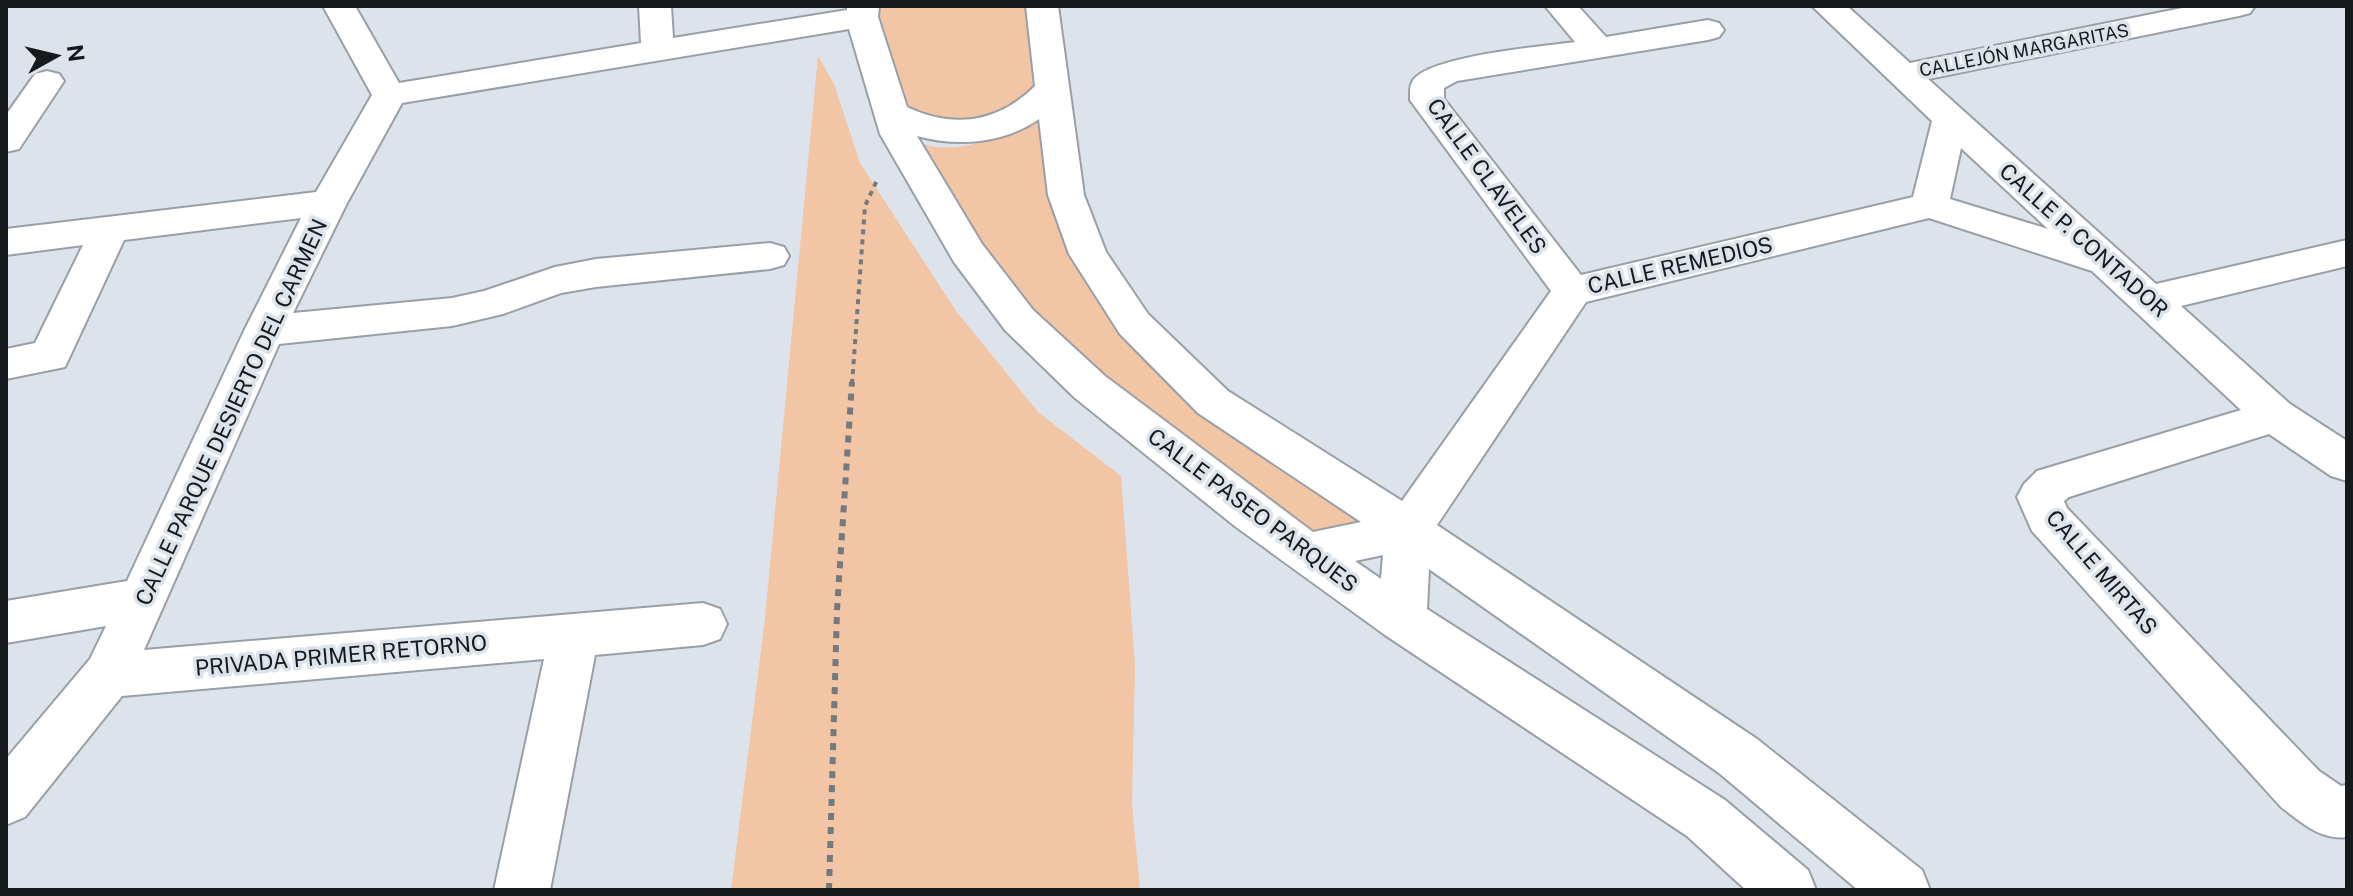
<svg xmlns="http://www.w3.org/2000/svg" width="2353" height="896" viewBox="0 0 2353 896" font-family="'Public Sans',sans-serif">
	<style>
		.green { fill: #f2c5a4 }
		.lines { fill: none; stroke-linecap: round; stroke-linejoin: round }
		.minor-casing { stroke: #999fa7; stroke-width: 4 }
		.path-far1 { stroke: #74797e; stroke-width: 4; stroke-dasharray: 5 5; stroke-linecap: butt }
		.path { stroke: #74797e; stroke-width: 6; stroke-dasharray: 7 7; stroke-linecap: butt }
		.minor { fill: #fff; fill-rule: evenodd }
		.labels { text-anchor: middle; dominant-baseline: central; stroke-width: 7; stroke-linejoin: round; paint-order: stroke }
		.far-street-label { font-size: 18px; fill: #171a1d; stroke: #dce3eb }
		.street-label { font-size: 22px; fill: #171a1d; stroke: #dce3eb }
	</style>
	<rect width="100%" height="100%" fill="#dce3eb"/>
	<g class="green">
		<polygon points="874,6 1026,6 1034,89 1001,113 960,124 907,113"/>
		<polygon points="818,56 834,84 860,163 956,311 1038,412 1121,476 1135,665 1132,804 1140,890 731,890 765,618"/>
		<path d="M1041 119 1080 260 1375 528 1305 539 1049 337 958 219 919 142C952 159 1011 133 1041 119Z"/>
	</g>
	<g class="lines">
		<g class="minor-casing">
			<g id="minor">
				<path d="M323 6H355L399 83 641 43 639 6H671L673 38 847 10V6H879L878 17 907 107C953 129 998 123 1035 86L1026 6H1058L1084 195 1106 252 1148 314 1228 391 1402 501 1551 291 1410 100C1410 92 1409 83 1416 77 1441 55 1539 47 1575 42L1545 6H1578L1606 37 1708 20 1719 23 1724 30 1719 37 1708 40 1457 81 1444 88V99L1581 275 1913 197 1932 121 1812 6H1847L1910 63 2192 6H2255L2250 13 2239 16 1928 79 2156 284 2347 240V266L2181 306 2290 404 2347 441V481L2331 476 2269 434 2069 497 2064 501 2067 508 2319 771 2341 786 2347 785V837C2321 841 2301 822 2281 807L2032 531 2017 497 2024 484 2037 471 2241 410 2092 271 1929 218 1586 302 1437 525 1757 739 1922 870 1930 890H1858L1719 773 1429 569 1427 609 1725 800 1808 870 1816 890H1746L1687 836 1385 635 1236 527 1075 398 1005 330 954 262 880 134 849 29 402 103 347 203 293 313 452 298 484 291 555 267 596 259 770 243 784 247 789 256 784 265 770 269 596 287 561 293 503 314 452 326 279 344 144 650 703 603 720 609 727 624 720 639 703 645 595 655 550 890H494L544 659 122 696 25 817 6 825V759L90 659 106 626 6 643V601L127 581 244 331 301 218 124 240 65 367 6 379V349L35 343 83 245 6 255V229L316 192 372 95ZM1039 119 1048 195 1069 254 1120 334 1198 413 1361 522 1313 532 1105 376 1033 310 982 244 917 136C957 147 1003 144 1039 119ZM1961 148 2048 229 1950 199ZM1383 555 1381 579 1355 561Z"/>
				<polygon points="47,71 59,74 64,81 19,149 6,152 6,115 35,74"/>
			</g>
		</g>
		<polyline class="path-far1" points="852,384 865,206 878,178"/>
		<polyline class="path" points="829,890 837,610 852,382"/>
		<use href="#minor" class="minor"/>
	</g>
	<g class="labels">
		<g class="far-street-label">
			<text transform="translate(2024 50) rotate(-11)">CALLEJÓN MARGARITAS</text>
		</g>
		<g class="street-label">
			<text transform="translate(1487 176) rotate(54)">CALLE CLAVELES</text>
			<text transform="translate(2084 240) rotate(42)">CALLE P. CONTADOR</text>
			<text transform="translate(1680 265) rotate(-13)">CALLE REMEDIOS</text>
			<text transform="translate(231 412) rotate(-65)">CALLE PARQUE DESIERTO DEL CARMEN</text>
			<text transform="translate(1253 510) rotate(37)">CALLE PASEO PARQUES</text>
			<text transform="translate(2102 572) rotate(49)">CALLE MIRTAS</text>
			<text transform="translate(341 655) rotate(-5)">PRIVADA PRIMER RETORNO</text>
		</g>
	</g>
	<rect width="2353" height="896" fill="none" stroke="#171a1d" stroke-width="16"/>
	<g transform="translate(56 56) rotate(82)" stroke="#dce3eb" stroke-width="6" paint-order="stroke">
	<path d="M0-6L14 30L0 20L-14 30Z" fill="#171a1d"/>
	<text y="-12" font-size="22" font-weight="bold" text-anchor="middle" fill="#171a1d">N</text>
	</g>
</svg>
